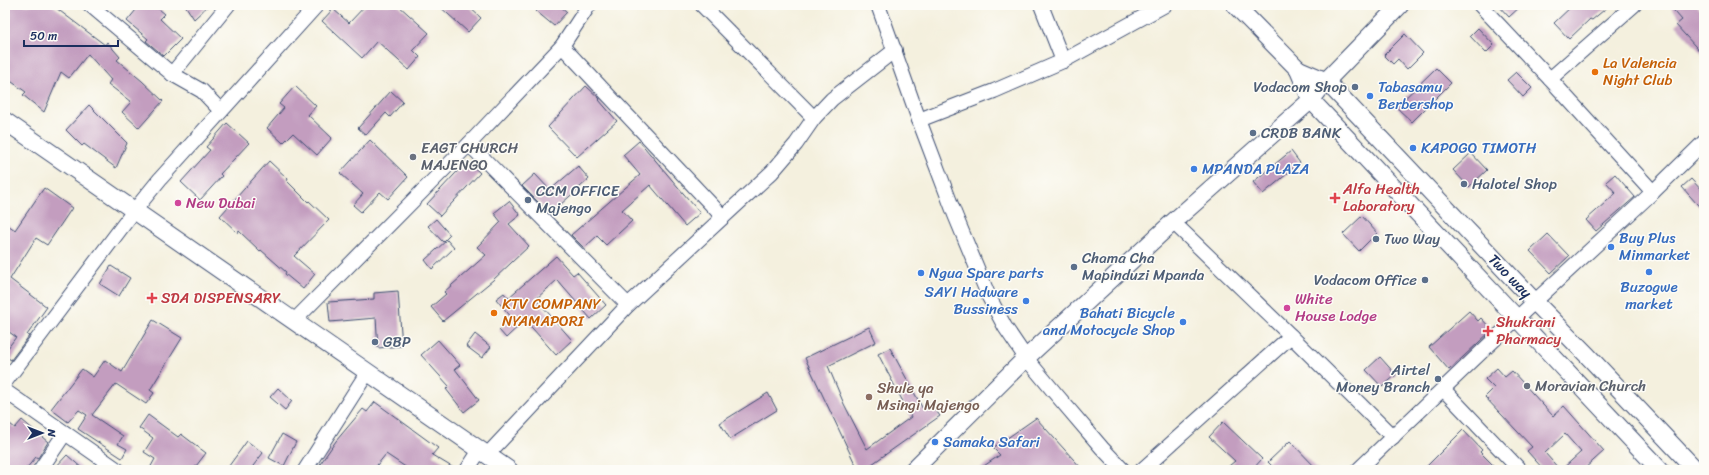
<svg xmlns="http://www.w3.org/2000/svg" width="1709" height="475" viewBox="0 0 1709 475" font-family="Sriracha,sans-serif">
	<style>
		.building { fill: #c39dbf }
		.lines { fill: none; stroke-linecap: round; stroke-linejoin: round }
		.minor-casing { stroke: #3c4c71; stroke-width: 16 }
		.tertiary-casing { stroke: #3c4c71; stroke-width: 19 }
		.minor { stroke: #fff; stroke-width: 14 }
		.tertiary { stroke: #fff; stroke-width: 17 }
		.food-dot { fill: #e8710a; stroke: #fdfcf7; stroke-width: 1.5 }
		.service-dot { fill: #5c6f8a; stroke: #fdfcf7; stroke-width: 1.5 }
		.shop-dot { fill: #3f7fe0; stroke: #fdfcf7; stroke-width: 1.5 }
		.worship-dot { fill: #6b7280; stroke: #fdfcf7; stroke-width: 1.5 }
		.health-dot { fill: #e0444e; stroke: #fdfcf7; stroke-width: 1.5 }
		.hotel-dot { fill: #d1479c; stroke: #fdfcf7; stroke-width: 1.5 }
		.education-dot { fill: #8d6e63; stroke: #fdfcf7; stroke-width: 1.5 }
		.labels { text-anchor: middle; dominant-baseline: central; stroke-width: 3; stroke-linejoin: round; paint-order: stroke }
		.food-label { font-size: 15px; fill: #c56008; stroke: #fdfcf7; text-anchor: start }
		.service-label { font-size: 15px; fill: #4e5e75; stroke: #fdfcf7; text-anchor: start }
		.shop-label { font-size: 15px; fill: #366cbe; stroke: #fdfcf7; text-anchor: start }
		.worship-label { font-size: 15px; fill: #5b616d; stroke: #fdfcf7; text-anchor: start }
		.health-label { font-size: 15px; fill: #be3a42; stroke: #fdfcf7; text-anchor: start }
		.hotel-label { font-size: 15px; fill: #b23c85; stroke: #fdfcf7; text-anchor: start }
		.street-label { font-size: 15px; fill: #1b2f5e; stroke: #fdfcf7 }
		.education-label { font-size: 15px; fill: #785e54; stroke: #fdfcf7; text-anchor: start }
	</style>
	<rect width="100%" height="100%" fill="#fdfcf7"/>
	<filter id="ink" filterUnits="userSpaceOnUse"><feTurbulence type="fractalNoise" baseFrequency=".025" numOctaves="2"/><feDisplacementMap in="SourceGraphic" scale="8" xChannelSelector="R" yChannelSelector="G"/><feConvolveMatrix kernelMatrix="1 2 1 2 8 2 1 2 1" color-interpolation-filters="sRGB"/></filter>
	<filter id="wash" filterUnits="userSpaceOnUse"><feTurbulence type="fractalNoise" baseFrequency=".012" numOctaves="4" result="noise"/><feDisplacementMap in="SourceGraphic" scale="16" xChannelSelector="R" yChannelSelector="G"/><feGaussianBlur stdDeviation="0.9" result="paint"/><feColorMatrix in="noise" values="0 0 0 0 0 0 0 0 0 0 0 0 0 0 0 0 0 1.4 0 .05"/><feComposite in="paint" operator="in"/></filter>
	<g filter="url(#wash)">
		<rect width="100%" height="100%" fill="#f4f0de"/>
		<g id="blocks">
			<g class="building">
				<polygon points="5,5 52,5 105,45 107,42 120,57 117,60 142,81 163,101 139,128 122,112 131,102 108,84 111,80 88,54 69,78 61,72 44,112 23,95 26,92 5,77"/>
				<polygon points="140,5 154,5 165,14 160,19 181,39 164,56 146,41 148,39 127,21"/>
				<polygon points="185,5 209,5 194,19"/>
				<polygon points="366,5 398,5 429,33 413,50 420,57 409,70 377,41 362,58 322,21 333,9 349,23"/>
				<polygon points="438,5 467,5 481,18 468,32"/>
				<polygon points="541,5 559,5 567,12 554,26 536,11"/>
				<polygon points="1498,5 1522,5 1509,17"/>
				<polygon points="1573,5 1610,5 1592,20 1590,19 1569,39 1554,23"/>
				<polygon points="1669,5 1696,5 1704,15 1704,56 1676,25 1682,20"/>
				<polygon points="1478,28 1494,45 1486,53 1470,36"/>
				<polygon points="1405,34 1423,53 1407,69 1398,59 1393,64 1384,55"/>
				<polygon points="1436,68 1451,83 1412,122 1396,107"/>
				<polygon points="1516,72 1532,88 1523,97 1507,80"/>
				<polygon points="295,86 316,106 308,115 332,138 317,155 293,133 283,143 267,128 284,108 279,104"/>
				<polygon points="586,86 600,99 599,100 617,121 577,157 548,127"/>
				<polygon points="391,91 403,102 390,117 386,113 366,135 358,128"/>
				<polygon points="89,105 127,143 116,168 84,144 82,146 66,130"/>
				<polygon points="227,123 249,143 220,174 222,176 200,200 181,182 210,150 206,147"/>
				<polygon points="370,140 408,177 388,199 380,192 361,212 353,205 363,194 340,173"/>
				<polygon points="639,141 700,213 685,226 650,185 622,210 632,221 606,245 597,236 584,248 571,235 640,175 623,155"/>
				<polygon points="1291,151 1300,163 1263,194 1253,182"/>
				<polygon points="1471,153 1487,170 1469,187 1453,170"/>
				<polygon points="269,161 288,179 287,181 308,202 309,201 329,220 294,256 315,274 303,289 285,274 286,272 261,250 260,251 239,231 238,233 220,216"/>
				<polygon points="467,161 480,173 440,216 427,204"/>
				<polygon points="578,166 589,179 550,214 522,186 535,174 550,190"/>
				<polygon points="1615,174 1635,197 1596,231 1586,220 1616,193 1606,182"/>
				<polygon points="1691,179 1704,193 1704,212 1682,187"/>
				<polygon points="44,188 72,208 47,245 36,238 10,279 47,307 27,335 29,336 11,360 5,356 5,352 16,337 5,329 5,223 15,230"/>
				<polygon points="509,201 520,215 509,224 529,246 493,280 443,321 431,307 446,294 444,292 486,255 477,247 501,222 494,213"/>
				<polygon points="1362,216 1377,233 1359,251 1343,234"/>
				<polygon points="436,219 450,235 443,242 428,226"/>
				<polygon points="1548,234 1569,256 1551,273 1530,251"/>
				<polygon points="447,240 454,248 432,269 425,260"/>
				<polygon points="556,256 573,275 577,272 606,305 591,319 557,280 536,299 572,340 556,355 525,320 506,338 499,330 512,318 496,299 504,293 508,298"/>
				<polygon points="111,266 130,278 119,296 100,284"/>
				<polygon points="398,291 402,346 378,348 376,318 330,322 328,302 374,299 374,293"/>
				<polygon points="1469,311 1478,321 1481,318 1492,330 1449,370 1429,347"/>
				<polygon points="153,320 182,338 150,390 154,393 146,404 116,384 92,415 123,436 118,444 127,449 122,458 78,429 87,415 79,410 68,422 51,409 82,369 93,377 105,360 122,372"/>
				<polygon points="869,327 876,342 828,366 844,404 867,449 911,417 878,354 890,348 923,409 931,404 940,416 872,464 877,470 858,470 805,358"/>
				<polygon points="475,334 491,347 482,358 466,346"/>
				<polygon points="438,340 460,365 455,369 479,400 464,412 446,389 449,386 421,355"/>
				<polygon points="1380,357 1396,375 1382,387 1366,370"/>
				<polygon points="1497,368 1505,377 1512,371 1553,416 1564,406 1604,451 1583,470 1561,470 1581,452 1565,434 1545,453 1560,470 1544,470 1527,451 1532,447 1485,397 1494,388 1485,379"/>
				<polygon points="278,388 292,401 285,410 270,397"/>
				<polygon points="768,393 777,410 730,439 720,423"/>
				<polygon points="375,402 438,448 432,455 457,470 410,470 386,454 373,470 316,470 336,441 363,409 367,412"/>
				<polygon points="148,415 178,437 181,434 206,453 193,470 149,470 155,459 144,452 153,438 139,428"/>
				<polygon points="1036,418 1083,470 978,470 1000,455 993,448"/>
				<polygon points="5,420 15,428 22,420 48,442 38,458 36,457 25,470 5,470"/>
				<polygon points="1223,422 1262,459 1252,470 1224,470 1235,461 1209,437"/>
				<polygon points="1463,430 1482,450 1480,452 1498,470 1423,470"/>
				<polygon points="282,434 296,442 284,466 269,458"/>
				<polygon points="247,441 263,453 250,470 226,470"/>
				<polygon points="1290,441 1318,470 1276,470 1268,462"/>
				<polygon points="67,455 84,470 53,470"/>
			</g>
		</g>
	</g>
	<g filter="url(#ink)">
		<use href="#blocks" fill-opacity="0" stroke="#3c4c71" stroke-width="1"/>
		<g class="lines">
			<g class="minor-casing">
				<g id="minor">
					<polyline points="90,5 172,74 202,91 221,111"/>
					<polyline points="702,5 814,118"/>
					<polyline points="878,5 919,120 955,215 989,297 1005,327 1026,358 1055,393 1102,448 1123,470"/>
					<polyline points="1041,5 1063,61"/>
					<polyline points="1480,5 1550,79 1653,192"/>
					<polyline points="562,46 723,217"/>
					<polyline points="172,74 228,5"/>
					<polyline points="1550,79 1634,5"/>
					<polyline points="919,120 994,91 1063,61 1165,5"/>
					<polyline points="469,144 628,305"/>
					<polyline points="1173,222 1291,336 1393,437"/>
					<polyline points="294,321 469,144 562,46 589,5"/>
					<polyline points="5,382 134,211 160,179 317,5"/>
					<polyline points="1444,390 1520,470"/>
					<polyline points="5,391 118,470"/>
					<polyline points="487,455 628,305 772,172 796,144 814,118 832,99 895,50"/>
					<polyline points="40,470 65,433"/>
					<polyline points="305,470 367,373"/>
					<polyline points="467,470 480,450"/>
					<polyline points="1142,470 1291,336"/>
					<polyline points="1358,470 1517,318 1653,192 1704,142"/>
				</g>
			</g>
			<g class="tertiary-casing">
				<g id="tertiary">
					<polyline points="1235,5 1298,69 1311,100 1660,470"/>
					<polyline points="1298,69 1326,81 1535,302 1587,355 1696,470"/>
					<polyline points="5,121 509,470"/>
					<polyline points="913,470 1026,358 1173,222 1311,100 1326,81 1400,5"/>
				</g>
			</g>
			<use href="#minor" class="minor"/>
			<use href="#tertiary" class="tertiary"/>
		</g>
	</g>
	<g class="food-dot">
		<circle cx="1595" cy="72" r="4"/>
		<circle cx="494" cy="313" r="4"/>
	</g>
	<g class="service-dot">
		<circle cx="1355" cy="87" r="4"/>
		<circle cx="1253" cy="133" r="4"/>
		<circle cx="1464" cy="184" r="4"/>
		<circle cx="528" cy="200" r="4"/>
		<circle cx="1376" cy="239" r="4"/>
		<circle cx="1074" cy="267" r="4"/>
		<circle cx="1425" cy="280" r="4"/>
		<circle cx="375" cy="342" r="4"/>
		<circle cx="1438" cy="379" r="4"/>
	</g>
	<g class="shop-dot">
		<circle cx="1370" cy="96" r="4"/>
		<circle cx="1413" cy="148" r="4"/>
		<circle cx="1194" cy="169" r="4"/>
		<circle cx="1611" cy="247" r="4"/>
		<circle cx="1649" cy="272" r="4"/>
		<circle cx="921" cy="273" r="4"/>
		<circle cx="1026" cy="301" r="4"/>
		<circle cx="1183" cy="322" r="4"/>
		<circle cx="935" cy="442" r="4"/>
	</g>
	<g class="worship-dot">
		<circle cx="413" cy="157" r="4"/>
		<circle cx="1527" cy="386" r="4"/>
	</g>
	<g class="health-dot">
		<path d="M1333 192h4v4h4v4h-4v4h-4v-4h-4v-4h4z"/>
		<path d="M150 292h4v4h4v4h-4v4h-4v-4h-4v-4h4z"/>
		<path d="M1486 325h4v4h4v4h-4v4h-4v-4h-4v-4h4z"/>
	</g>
	<g class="hotel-dot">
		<circle cx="178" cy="203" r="4"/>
		<circle cx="1287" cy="308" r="4"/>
	</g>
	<circle class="education-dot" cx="869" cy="397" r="4"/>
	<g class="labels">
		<g class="food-label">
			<text x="1603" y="63">La Valencia<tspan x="1603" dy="17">Night Club</tspan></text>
			<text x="502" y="304">KTV COMPANY<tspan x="502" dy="17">NYAMAPORI</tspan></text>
		</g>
		<g class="service-label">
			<text x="1347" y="87" text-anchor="end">Vodacom Shop</text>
			<text x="1261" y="133">CRDB BANK</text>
			<text x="1472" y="184">Halotel Shop</text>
			<text x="536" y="191">CCM OFFICE<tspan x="536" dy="17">Majengo</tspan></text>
			<text x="1384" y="239">Two Way</text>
			<text x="1082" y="258">Chama Cha<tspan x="1082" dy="17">Mapinduzi Mpanda</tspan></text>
			<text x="1417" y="280" text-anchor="end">Vodacom Office</text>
			<text x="383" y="342">GBP</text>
			<text x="1430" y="370" text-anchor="end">Airtel<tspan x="1430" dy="17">Money Branch</tspan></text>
		</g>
		<g class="shop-label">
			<text x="1378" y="87">Tabasamu<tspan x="1378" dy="17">Berbershop</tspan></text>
			<text x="1421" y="148">KAPOGO TIMOTH</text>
			<text x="1202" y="169">MPANDA PLAZA</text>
			<text x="1619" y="238">Buy Plus<tspan x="1619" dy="17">Minmarket</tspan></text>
			<text x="929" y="273">Ngua Spare parts</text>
			<text x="1649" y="287" text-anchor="middle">Buzogwe<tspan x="1649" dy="17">market</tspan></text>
			<text x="1018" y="292" text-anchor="end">SAYI Hadware<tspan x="1018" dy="17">Bussiness</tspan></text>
			<text x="1175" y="313" text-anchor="end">Bahati Bicycle<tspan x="1175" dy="17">and Motocycle Shop</tspan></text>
			<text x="943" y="442">Samaka Safari</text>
		</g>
		<g class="worship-label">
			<text x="421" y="148">EAGT CHURCH<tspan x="421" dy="17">MAJENGO</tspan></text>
			<text x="1535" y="386">Moravian Church</text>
		</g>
		<g class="health-label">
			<text x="1343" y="189">Alfa Health<tspan x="1343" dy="17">Laboratory</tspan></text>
			<text x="161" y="298">SDA DISPENSARY</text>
			<text x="1496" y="322">Shukrani<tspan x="1496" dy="17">Pharmacy</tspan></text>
		</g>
		<g class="hotel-label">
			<text x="186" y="203">New Dubai</text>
			<text x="1295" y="299">White<tspan x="1295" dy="17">House Lodge</tspan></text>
		</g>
		<g class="street-label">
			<text transform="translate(1510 276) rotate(46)">Two way</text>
		</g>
		<g class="education-label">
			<text x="877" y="388">Shule ya<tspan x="877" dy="17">Msingi Majengo</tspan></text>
		</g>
	</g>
	<rect width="1709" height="475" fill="none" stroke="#fdfcf7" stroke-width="20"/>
	<g transform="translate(42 433) rotate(90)" stroke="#fdfcf7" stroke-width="3" paint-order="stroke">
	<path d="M0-3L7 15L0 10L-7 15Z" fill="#1b2f5e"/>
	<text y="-6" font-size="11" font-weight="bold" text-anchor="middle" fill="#1b2f5e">N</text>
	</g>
	<path d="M24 40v6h94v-6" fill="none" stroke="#1b2f5e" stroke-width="2"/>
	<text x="30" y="40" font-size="12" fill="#1b2f5e" stroke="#fdfcf7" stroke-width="3" paint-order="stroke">50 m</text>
</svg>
